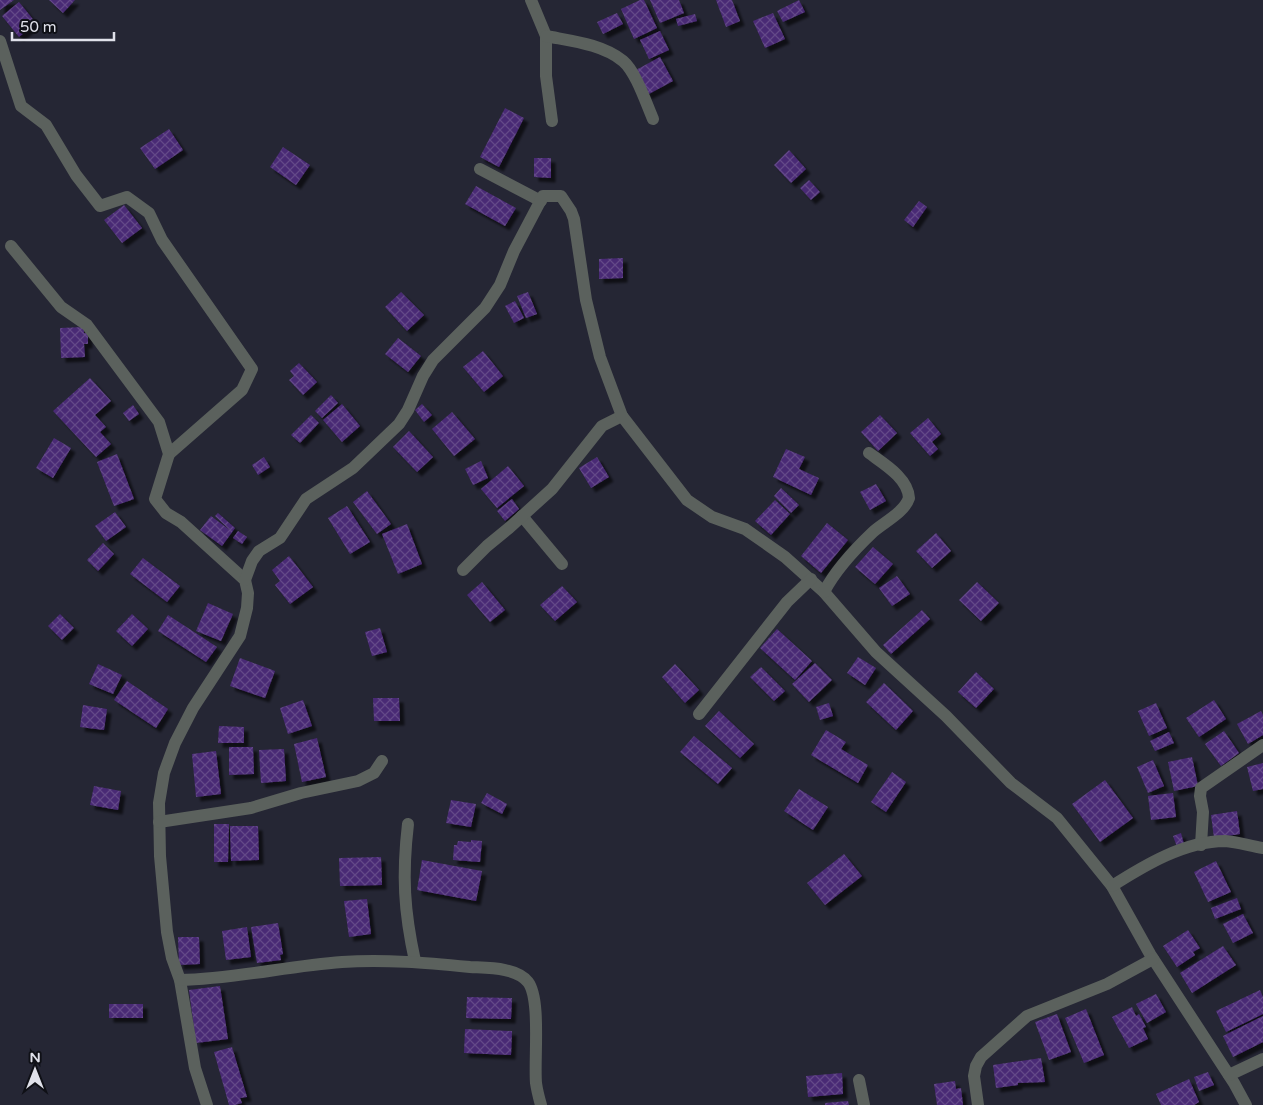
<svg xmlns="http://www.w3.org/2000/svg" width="1263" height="1105" viewBox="0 0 1263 1105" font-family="'Varela Round',sans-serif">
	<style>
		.building { fill: url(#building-cross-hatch); filter: url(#shadow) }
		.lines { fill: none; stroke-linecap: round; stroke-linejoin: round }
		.minor { stroke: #5b615d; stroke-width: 12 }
	</style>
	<defs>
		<pattern id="building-cross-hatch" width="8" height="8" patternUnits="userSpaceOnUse" patternTransform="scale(1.25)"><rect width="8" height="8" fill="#492974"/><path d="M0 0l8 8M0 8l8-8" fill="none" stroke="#634888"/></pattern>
		<filter id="shadow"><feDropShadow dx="4.5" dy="4.5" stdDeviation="1" flood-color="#0009"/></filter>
	</defs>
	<rect width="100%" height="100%" fill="#252634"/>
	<g class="building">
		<polygon points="0,0 14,0 0,10"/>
		<polygon points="49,0 75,0 63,13"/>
		<polygon points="640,0 644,0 657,28 634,39 621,9"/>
		<polygon points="650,0 679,0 684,13 660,23"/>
		<polygon points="716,0 732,0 740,21 726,27"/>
		<polygon points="799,0 805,12 783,22 777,11"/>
		<polygon points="19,2 36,23 19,37 2,16"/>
		<polygon points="617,13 623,24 603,34 597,22"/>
		<polygon points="773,13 785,39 765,48 753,21"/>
		<polygon points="695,14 697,21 678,26 676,19"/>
		<polygon points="660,31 669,50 649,59 640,40"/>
		<polygon points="660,57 673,81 647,95 634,71"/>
		<polygon points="505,108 524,118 499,167 480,157"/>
		<polygon points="169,129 183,150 155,169 140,148"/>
		<polygon points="283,147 310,165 296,185 270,167"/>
		<polygon points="789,150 806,169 791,183 774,165"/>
		<polygon points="534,158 551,158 551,178 534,177"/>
		<polygon points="809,180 820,192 811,200 800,188"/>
		<polygon points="476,186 516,208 505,226 465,204"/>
		<polygon points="919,201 927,207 913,227 904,220"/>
		<polygon points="124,205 142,228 122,243 104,220"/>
		<polygon points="623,258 623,278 599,279 599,259"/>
		<polygon points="401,292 424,315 407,331 385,307"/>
		<polygon points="528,292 537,314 526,318 517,296"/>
		<polygon points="515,301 524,318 514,323 505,306"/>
		<polygon points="84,327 84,333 88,333 88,344 84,344 85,357 61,358 60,328"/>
		<polygon points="398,338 421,356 408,372 385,354"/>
		<polygon points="483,351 503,376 484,392 463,367"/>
		<polygon points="299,363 317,382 303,395 289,380 294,376 290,371"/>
		<polygon points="90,378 111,401 95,415 106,427 100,432 111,444 96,457 53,411"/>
		<polygon points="331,395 338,403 322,418 315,411"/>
		<polygon points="342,404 360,426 342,442 323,420"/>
		<polygon points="422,404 432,415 424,422 415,410"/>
		<polygon points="133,405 139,414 129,421 123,413"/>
		<polygon points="452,412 475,439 454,456 432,429"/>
		<polygon points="311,415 319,423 300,443 291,435"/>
		<polygon points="880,415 897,433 878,451 861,432"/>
		<polygon points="928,418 941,434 932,442 938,449 930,456 910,433"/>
		<polygon points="409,431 433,457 417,472 393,447"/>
		<polygon points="54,438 71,448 53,478 36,468"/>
		<polygon points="786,449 805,457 799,469 819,478 811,495 773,477"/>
		<polygon points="117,454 134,499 114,506 97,462"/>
		<polygon points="264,457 270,467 258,475 252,465"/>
		<polygon points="597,457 609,477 591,488 579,468"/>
		<polygon points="481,461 488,478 473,485 465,469"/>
		<polygon points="508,466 524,486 497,508 481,489"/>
		<polygon points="876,484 886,501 870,510 860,492"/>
		<polygon points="781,488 799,505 791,513 774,496"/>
		<polygon points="367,491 391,524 377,534 353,502"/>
		<polygon points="512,499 519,509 505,521 497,511"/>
		<polygon points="775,500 790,514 771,535 755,521"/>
		<polygon points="347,506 370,542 350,554 328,518"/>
		<polygon points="115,512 126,527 106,541 95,526"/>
		<polygon points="218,513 235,528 222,546 200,530 211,516 231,531 215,516"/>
		<polygon points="827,523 848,540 821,573 801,556"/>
		<polygon points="407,524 422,564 398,574 382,534"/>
		<polygon points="238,531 247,537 242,544 233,538"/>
		<polygon points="936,533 951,551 932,568 916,551"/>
		<polygon points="103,543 114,554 98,571 87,560"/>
		<polygon points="873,547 893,564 875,584 855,567"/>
		<polygon points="289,556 313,587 290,604 275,585 280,581 272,570"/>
		<polygon points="143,558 180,586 167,602 130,574"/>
		<polygon points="897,576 910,594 892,606 879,588"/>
		<polygon points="482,582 505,610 490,622 467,595"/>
		<polygon points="977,582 999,603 981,621 959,600"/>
		<polygon points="562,586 577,602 555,621 540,605"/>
		<polygon points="208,603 233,614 221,641 196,631"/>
		<polygon points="922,610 930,619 891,654 883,645"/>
		<polygon points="60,614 74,628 62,640 48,626"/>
		<polygon points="132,614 148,629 132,646 116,631"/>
		<polygon points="168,615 217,647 206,662 158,631"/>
		<polygon points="380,628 387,652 372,656 365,632"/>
		<polygon points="777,629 812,661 795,680 760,648"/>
		<polygon points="858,657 876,668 865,685 847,673"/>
		<polygon points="240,658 275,671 265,698 230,686"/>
		<polygon points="815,663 832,680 809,702 792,684"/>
		<polygon points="98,664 122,675 113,694 89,684"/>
		<polygon points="675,664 699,690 685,703 662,677"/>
		<polygon points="761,667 785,691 774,701 750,677"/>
		<polygon points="976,672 994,689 976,708 958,692"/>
		<polygon points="127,681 168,709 156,728 114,700"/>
		<polygon points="884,683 913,711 896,730 866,702"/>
		<polygon points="373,698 399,698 400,721 374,721"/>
		<polygon points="303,700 312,726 288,734 280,708"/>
		<polygon points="1214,700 1226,719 1199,737 1186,718"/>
		<polygon points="829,703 833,716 820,720 816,707"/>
		<polygon points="1156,703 1167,728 1149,736 1138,711"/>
		<polygon points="83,705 107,709 104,730 80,727"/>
		<polygon points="719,711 754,744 740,758 705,726"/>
		<polygon points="1261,711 1263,715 1263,735 1248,744 1237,724"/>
		<polygon points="219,726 244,727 244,743 218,743"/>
		<polygon points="826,730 846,742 841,749 868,765 858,783 811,755"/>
		<polygon points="1224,731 1239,753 1221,766 1205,744"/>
		<polygon points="1169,732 1174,743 1155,751 1150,741"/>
		<polygon points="694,736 732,768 718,784 680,752"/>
		<polygon points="317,738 326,777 302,782 294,744"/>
		<polygon points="229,747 253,747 254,774 229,775"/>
		<polygon points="284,749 286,781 261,783 259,750"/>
		<polygon points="216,751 221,794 196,797 192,754"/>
		<polygon points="1192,757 1198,786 1174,791 1168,762"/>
		<polygon points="1153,760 1164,786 1148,793 1137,767"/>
		<polygon points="1263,763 1263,789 1253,791 1247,767"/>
		<polygon points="892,772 906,782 886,812 871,802"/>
		<polygon points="1105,780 1133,818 1100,842 1072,804"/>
		<polygon points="94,786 121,791 118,810 90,805"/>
		<polygon points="799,789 828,807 813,830 784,811"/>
		<polygon points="487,793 507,804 502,814 481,803"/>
		<polygon points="1173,793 1176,817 1151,820 1148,796"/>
		<polygon points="451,800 476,804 471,827 446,823"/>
		<polygon points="1237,811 1240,834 1214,838 1211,815"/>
		<polygon points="214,824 229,824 228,862 214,862"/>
		<polygon points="230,826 258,826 259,860 231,861"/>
		<polygon points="1181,833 1184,844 1177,847 1173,836"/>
		<polygon points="471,840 482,841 480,862 453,860 454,845 457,845 458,841 471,842"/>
		<polygon points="844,854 862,876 825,905 807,883"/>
		<polygon points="381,857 382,885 340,886 339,858"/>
		<polygon points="422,860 482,871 476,901 417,890"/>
		<polygon points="1216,861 1231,892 1208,902 1194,872"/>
		<polygon points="1237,898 1241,909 1215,919 1211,908"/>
		<polygon points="367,899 371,934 349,937 344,901"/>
		<polygon points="1243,914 1253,933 1233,943 1223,924"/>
		<polygon points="278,923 283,954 280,955 281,960 257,963 251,927"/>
		<polygon points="247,927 251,957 226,960 222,931"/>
		<polygon points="1188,930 1200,948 1193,952 1195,955 1177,967 1163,946"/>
		<polygon points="178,937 199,937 200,964 179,965"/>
		<polygon points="1223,946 1236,965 1192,993 1180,973"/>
		<polygon points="220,986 228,1039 196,1043 189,990"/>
		<polygon points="1260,990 1263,997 1263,1014 1226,1032 1216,1011"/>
		<polygon points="1156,994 1166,1012 1147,1023 1136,1004"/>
		<polygon points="467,997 512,998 511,1019 466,1018"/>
		<rect x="109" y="1004" width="34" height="14"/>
		<polygon points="1132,1007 1136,1016 1139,1014 1146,1027 1143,1028 1148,1039 1129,1048 1112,1017"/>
		<polygon points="1086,1009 1104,1055 1084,1063 1065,1018"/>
		<polygon points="1057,1014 1071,1052 1049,1060 1035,1022"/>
		<polygon points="1263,1016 1263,1042 1233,1057 1223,1036"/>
		<polygon points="465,1029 512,1031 511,1055 464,1053"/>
		<polygon points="232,1047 247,1097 240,1098 242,1103 235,1105 229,1105 214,1052"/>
		<polygon points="1041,1058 1045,1082 1018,1083 1018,1085 996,1088 993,1065"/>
		<polygon points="1208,1072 1214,1085 1199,1091 1194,1077"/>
		<polygon points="842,1073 843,1094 808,1097 806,1076"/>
		<polygon points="1189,1079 1199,1102 1194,1105 1161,1105 1156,1094"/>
		<polygon points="955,1081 956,1089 961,1088 963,1105 937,1105 934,1084"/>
		<polygon points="848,1101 849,1105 825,1105 825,1103"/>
	</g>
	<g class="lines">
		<g class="minor">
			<polyline points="531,0 546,36 546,76 552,121"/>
			<path d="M546 36C571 41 602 44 623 61 636 72 646 103 653 119"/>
			<polyline points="0,41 21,106 46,125 76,175 100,206 127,197 149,213 162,240 252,369 242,390 169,454"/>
			<polyline points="480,169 541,201"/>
			<polyline points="11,246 61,307 87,325 159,422 169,454 155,499 166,513 181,522 245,580 248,593 247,608 240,636 193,708 175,743 164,773 159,803 160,856 167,932 172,958 180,980 195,1068 207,1105"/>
			<polyline points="522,516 562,564"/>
			<polyline points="463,570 487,546 509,528 552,489 602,426 622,416"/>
			<polyline points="245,580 252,561 259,551 280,538 306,499 353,468 399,424 408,410 423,376 433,360 485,308 500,285 514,251 543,196 561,196 571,211 574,219 586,300 600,357 622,416 687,500 712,517 745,529 785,557 824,592 876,652 946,716 1011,783 1057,818 1112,886 1150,954 1234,1083 1246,1105"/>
			<path d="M824 592C836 569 854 550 873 532 884 522 904 513 909 498 908 478 884 464 869 453"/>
			<polyline points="699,714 787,602 811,579"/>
			<polyline points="159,822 251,808 301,793 358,781 374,773 382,761"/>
			<path d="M408 824C402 875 404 911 415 961"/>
			<polyline points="1201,845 1203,812 1200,796 1201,788 1263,745"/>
			<path d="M1112 886C1145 865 1185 841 1225 841 1238 842 1250 846 1263 848"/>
			<path d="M180 980C235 979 287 966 342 962 385 959 428 963 470 967 487 968 516 967 528 982 541 999 534 1059 536 1083 537 1090 539 1098 541 1105"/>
			<polyline points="1229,1075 1263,1059"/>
			<polyline points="859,1080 864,1105"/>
			<polyline points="978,1105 974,1076 976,1066 981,1057 1027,1016 1107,984 1153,959"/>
		</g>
	</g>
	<g transform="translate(35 1070)" stroke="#0f1016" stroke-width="4" paint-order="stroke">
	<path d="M0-4L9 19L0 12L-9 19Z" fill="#e0e1ea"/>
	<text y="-8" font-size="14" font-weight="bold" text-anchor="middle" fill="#e0e1ea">N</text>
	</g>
	<path d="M12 32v8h102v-8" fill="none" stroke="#e0e1ea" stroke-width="2.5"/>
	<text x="20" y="32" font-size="15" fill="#e0e1ea" stroke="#0f1016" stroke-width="4" paint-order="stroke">50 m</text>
</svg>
